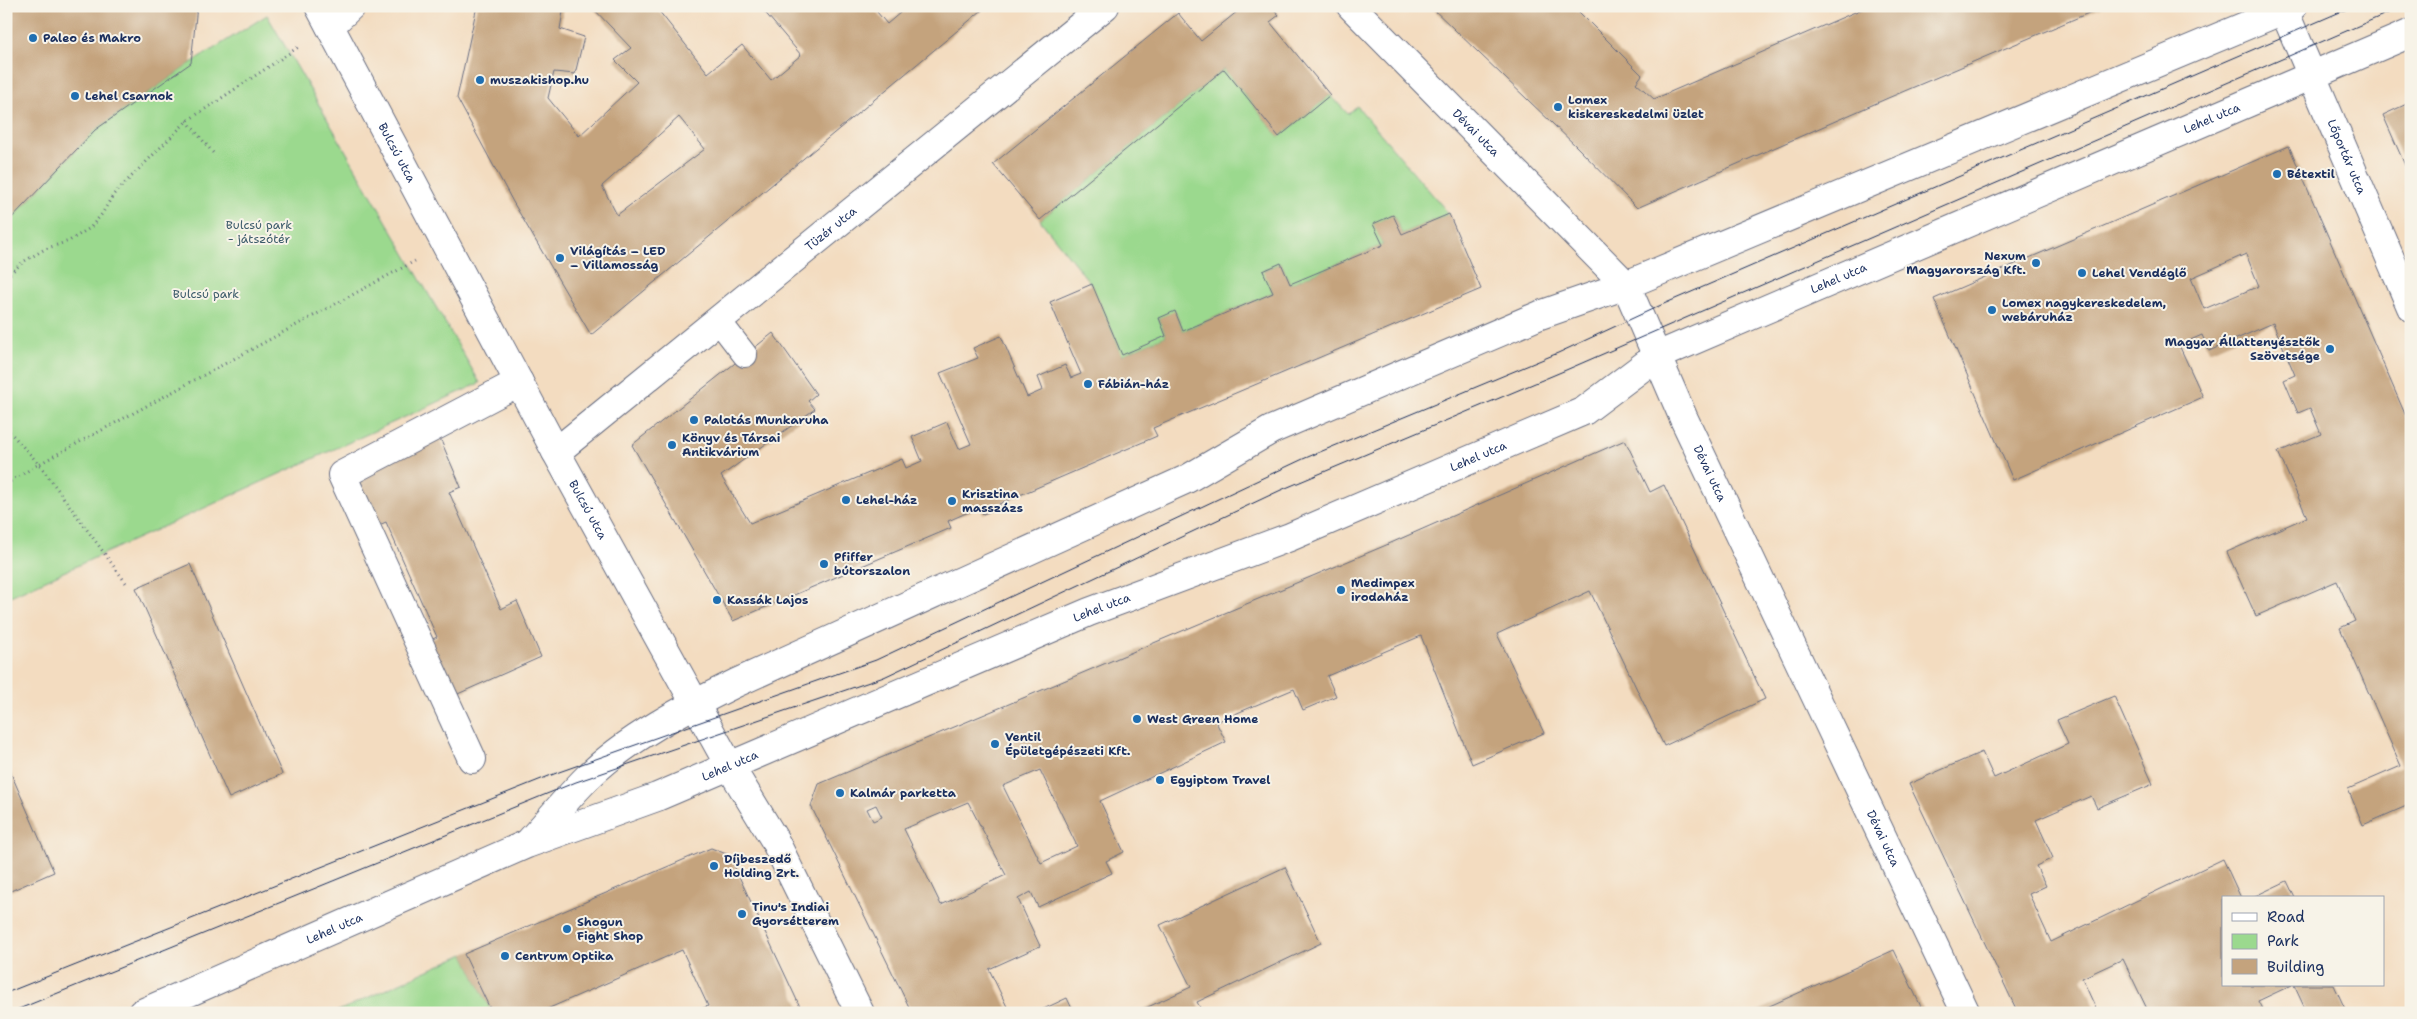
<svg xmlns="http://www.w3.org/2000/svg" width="2417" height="1019" viewBox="0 0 2417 1019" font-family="'Shantell Sans',sans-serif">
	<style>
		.green { fill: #9bd98e; stroke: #5b8476 }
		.building { fill: #c4a37d; fill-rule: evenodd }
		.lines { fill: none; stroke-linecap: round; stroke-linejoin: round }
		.service-casing { stroke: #676c80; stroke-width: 26 }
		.minor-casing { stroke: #676c80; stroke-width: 30 }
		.secondary-casing { stroke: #676c80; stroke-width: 30 }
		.path { stroke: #676c80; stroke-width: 3; stroke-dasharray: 1 4; stroke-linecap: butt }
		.service { stroke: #fff; stroke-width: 24 }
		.minor { stroke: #fff; stroke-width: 28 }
		.secondary { stroke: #fff; stroke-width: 28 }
		.tram { stroke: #1b2f5e; stroke-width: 1 }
		.poi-dot { fill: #1f6fb2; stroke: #f7f3e8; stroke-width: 2 }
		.labels { text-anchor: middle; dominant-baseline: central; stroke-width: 4; stroke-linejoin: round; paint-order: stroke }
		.poi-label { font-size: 12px; font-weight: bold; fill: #1b2f5e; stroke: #f7f3e8; text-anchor: start }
		.street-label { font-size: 12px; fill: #1b2f5e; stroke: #f7f3e8 }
		.park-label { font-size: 12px; fill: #3b5a6a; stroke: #f7f3e8 }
	</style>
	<rect width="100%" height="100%" fill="#f7f3e8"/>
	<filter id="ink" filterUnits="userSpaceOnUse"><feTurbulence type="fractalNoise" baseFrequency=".02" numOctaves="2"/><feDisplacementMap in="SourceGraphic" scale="10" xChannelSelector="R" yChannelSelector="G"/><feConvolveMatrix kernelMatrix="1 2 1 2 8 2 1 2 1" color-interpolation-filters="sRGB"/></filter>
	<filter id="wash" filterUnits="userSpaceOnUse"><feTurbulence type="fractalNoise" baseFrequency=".0096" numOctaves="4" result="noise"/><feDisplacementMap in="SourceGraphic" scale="20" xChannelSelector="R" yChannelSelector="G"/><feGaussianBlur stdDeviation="1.12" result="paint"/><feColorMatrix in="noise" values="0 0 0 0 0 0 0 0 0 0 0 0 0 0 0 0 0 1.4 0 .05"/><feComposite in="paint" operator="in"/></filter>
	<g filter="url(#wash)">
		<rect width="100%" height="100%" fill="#f3dcc0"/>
		<g class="green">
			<polygon points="267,15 480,383 6,598 6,224 95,130 191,63"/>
			<polygon points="1224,69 1279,137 1330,95 1348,114 1357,106 1449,214 1402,234 1393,215 1374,224 1383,245 1290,284 1281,263 1264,270 1273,293 1183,331 1175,312 1159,318 1166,336 1122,355 1091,284 1040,220"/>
			<polygon points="464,954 492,1013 334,1013"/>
		</g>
		<g id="blocks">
			<g class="building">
				<polygon points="6,6 197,6 191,63 95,130 6,224"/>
				<path d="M477 6H564L560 29 584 37 575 74 554 72 548 98 579 136 637 82 615 60 631 48 591 6H655L708 73 742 45 771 80 801 55 763 10 767 6H872L887 24 908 6H987L591 335 513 202 457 98ZM679 117 705 149 617 215 602 186Z"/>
				<polygon points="1244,6 1271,6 1279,15 1270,22 1330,95 1279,137 1224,69 1040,220 993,164 1178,13 1201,41"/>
				<polygon points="1430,6 1573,6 1642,75 1636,83 1654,99 1869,6 2105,6 1888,98 1637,208 1577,147"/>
				<polygon points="2411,102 2411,179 2383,115"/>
				<path d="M2289 146 2411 428V804L2363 825 2348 789 2401 766 2340 628 2355 621 2337 581 2256 616 2227 552 2307 517 2278 452 2321 434 2310 408 2298 413 2284 380 2295 375 2273 323 2209 351 2202 335 2179 345 2203 397 2013 480 1934 299ZM2246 254 2259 286 2204 309 2191 278Z"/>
				<polygon points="1449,214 1481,289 1153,428 1157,436 999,504 1001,507 983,514 980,507 948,521 951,528 733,621 632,445 773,333 816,394 808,401 815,409 721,476 750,523 902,459 906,468 922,461 912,437 947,422 959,449 971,444 940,373 978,358 973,348 1001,336 1027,397 1043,390 1038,377 1065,365 1071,378 1081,374 1050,302 1092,284 1122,355 1166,336 1159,318 1175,311 1183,331 1273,293 1263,271 1281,263 1290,284 1383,245 1373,224 1393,215 1402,234"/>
				<polygon points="439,436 461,487 449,492 501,609 517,601 541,657 451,697 426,642 437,637 386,522 377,526 354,474"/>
				<path d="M1625 440 1650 492 1664 485 1765 699 1664 746 1590 591 1497 634 1544 733 1472 764 1421 636 1327 676 1336 696 1303 710 1294 689 1216 722 1226 742 1100 801 1124 852 1106 861 1112 873 1038 907 1031 892 1018 899 1040 946 989 969 1010 1013H912L811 806 819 784 1384 546ZM1040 770 1077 846 1041 863 1003 786ZM968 802 1006 875 941 905 904 829ZM876 805 882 817 873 821 867 809Z"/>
				<polygon points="190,564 282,774 229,798 136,588"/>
				<polygon points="2114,696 2153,784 2097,808 2091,796 2036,820 2053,858 2036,866 2046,886 2029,894 2051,942 2223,859 2241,898 2223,898 2223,985 2292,985 2258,1001 2264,1013 2149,1013 2123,959 2082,978 2098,1013 2018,1013 1909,784 1982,752 1994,778 2068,744 2057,720"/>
				<polygon points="6,762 54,872 6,893"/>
				<polygon points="711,848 729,855 802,1011 798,1013 692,1013 708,1006 682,950 538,1013 492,1013 464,954"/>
				<polygon points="1285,867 1321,943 1197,1002 1203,1013 1135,1013 1191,987 1160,925"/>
				<polygon points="2287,881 2295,898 2251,898"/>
				<polygon points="1894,950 1924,1013 1754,1013"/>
				<polygon points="2294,985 2334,985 2347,1013 2307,1013"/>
				<polygon points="1067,998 1074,1013 1035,1013"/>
			</g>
		</g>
	</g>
	<g filter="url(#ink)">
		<use href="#blocks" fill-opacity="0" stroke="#676c80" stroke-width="1"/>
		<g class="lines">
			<g class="service-casing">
				<polyline id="service" points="718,320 745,355"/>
			</g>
			<g class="minor-casing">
				<g id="minor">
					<path id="s1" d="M319 6 556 452 729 765 774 839 860 1013"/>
					<path id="s2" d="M1351 6 1626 285 1684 419 1966 1013"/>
					<path id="s3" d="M2282 6 2411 307"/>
					<polyline points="330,26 351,6"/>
					<path id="s4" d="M556 452 1105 6"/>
					<polyline points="472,759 342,475 519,382"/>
				</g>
			</g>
			<g class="secondary-casing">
				<g id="secondary">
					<path d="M530 841C549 820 567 798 587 778 626 739 687 707 736 683L1187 479 1271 430 1540 315 1626 285 2293 6"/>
					<path id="s5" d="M142 1013 527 844 657 797 1089 612 1290 537 1584 411 1657 356 2411 33"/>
				</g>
			</g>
			<g class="path">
				<polyline points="187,121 214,154"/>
				<polyline points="6,277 23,262 45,249 69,241 90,228 102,214 113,195 187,121 300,46"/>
				<polyline points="6,428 39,464 126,583"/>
				<polyline points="6,484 39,464 415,261"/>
			</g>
			<use href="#service" class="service"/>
			<use href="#minor" class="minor"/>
			<use href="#secondary" class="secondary"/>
			<g class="tram">
				<polyline points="6,993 559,772 876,660 1303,459 1558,353 1659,306 2354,6"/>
				<polyline points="9,1013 576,782 884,677 1281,490 1566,370 2404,6"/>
			</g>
		</g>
	</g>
	<g class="poi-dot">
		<circle cx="33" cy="38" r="5"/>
		<circle cx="480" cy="80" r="5"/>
		<circle cx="75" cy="96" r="5"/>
		<circle cx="1558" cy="107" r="5"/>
		<circle cx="2277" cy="174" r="5"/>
		<circle cx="560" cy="258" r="5"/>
		<circle cx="2036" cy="263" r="5"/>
		<circle cx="2082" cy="273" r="5"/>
		<circle cx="1992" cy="310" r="5"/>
		<circle cx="2330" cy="349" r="5"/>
		<circle cx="1088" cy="384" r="5"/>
		<circle cx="694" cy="420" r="5"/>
		<circle cx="672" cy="445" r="5"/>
		<circle cx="846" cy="500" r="5"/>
		<circle cx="952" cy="501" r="5"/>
		<circle cx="824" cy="564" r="5"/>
		<circle cx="1341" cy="590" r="5"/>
		<circle cx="717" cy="600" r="5"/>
		<circle cx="1137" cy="719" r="5"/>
		<circle cx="995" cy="744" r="5"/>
		<circle cx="1160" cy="780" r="5"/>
		<circle cx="840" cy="793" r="5"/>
		<circle cx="714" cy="866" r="5"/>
		<circle cx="742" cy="914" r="5"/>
		<circle cx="567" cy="929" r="5"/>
		<circle cx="505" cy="956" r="5"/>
	</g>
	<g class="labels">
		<g class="poi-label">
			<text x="43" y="38">Paleo és Makro</text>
			<text x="490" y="80">muszakishop.hu</text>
			<text x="85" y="96">Lehel Csarnok</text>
			<text x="1568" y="100">Lomex<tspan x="1568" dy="14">kiskereskedelmi üzlet</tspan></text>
			<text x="2287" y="174">Bétextil</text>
			<text x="570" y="251">Világítás – LED<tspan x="570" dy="14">– Villamosság</tspan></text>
			<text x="2026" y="256" text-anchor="end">Nexum<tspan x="2026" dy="14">Magyarország Kft.</tspan></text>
			<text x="2092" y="273">Lehel Vendéglő</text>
			<text x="2002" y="303">Lomex nagykereskedelem,<tspan x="2002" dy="14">webáruház</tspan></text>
			<text x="2320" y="342" text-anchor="end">Magyar Állattenyésztők<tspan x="2320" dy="14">Szövetsége</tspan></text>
			<text x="1098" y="384">Fábián-ház</text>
			<text x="704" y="420">Palotás Munkaruha</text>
			<text x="682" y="438">Könyv és Társai<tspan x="682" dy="14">Antikvárium</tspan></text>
			<text x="962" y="494">Krisztina<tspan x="962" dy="14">masszázs</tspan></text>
			<text x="856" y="500">Lehel-ház</text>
			<text x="834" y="557">Pfiffer<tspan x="834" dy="14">bútorszalon</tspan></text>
			<text x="1351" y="583">Medimpex<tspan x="1351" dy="14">irodaház</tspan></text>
			<text x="727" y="600">Kassák Lajos</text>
			<text x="1147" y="719">West Green Home</text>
			<text x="1005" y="737">Ventil<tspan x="1005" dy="14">Épületgépészeti Kft.</tspan></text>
			<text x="1170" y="780">Egyiptom Travel</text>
			<text x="850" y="793">Kalmár parketta</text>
			<text x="724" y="859">Díjbeszedő<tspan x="724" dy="14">Holding Zrt.</tspan></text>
			<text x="752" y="907">Tinu's Indiai<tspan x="752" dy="14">Gyorsétterem</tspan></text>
			<text x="577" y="922">Shogun<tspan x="577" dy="14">Fight Shop</tspan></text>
			<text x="515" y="956">Centrum Optika</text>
		</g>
		<g class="street-label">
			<text stroke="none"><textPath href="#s5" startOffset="2258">Lehel utca</textPath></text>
			<text stroke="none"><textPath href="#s2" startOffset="178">Dévai utca</textPath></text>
			<text stroke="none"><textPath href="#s1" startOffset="166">Bulcsú utca</textPath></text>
			<text stroke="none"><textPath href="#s3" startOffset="164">Lőportár utca</textPath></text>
			<text stroke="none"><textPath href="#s4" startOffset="354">Tüzér utca</textPath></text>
			<text stroke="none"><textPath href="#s5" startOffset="1852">Lehel utca</textPath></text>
			<text stroke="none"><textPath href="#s5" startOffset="1448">Lehel utca</textPath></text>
			<text stroke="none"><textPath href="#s2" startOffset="598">Dévai utca</textPath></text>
			<text stroke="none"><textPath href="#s1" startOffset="571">Bulcsú utca</textPath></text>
			<text stroke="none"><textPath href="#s5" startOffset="1042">Lehel utca</textPath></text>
			<text stroke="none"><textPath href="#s5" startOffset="638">Lehel utca</textPath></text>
			<text stroke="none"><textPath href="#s2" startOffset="1002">Dévai utca</textPath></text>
			<text stroke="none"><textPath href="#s5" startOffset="210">Lehel utca</textPath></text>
		</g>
		<g class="park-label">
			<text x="259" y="225">Bulcsú park<tspan x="259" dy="14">- játszótér</tspan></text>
			<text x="206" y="294">Bulcsú park</text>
		</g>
	</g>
	<rect width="2417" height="1019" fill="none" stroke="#f7f3e8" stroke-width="25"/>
	<rect x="2222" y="896" width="162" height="90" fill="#f7f3e8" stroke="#9fa5b1"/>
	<rect x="2232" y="913" width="25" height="8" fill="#ffffff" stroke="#9fa5b1"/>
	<text x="2267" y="922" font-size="15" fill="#1b2f5e">Road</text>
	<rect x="2232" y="934" width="25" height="15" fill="#9bd98e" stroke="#9fa5b1"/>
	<text x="2267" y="946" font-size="15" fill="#1b2f5e">Park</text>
	<rect x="2232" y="959" width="25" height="15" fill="#c4a37d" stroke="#9fa5b1"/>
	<text x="2267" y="972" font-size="15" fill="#1b2f5e">Building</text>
</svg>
